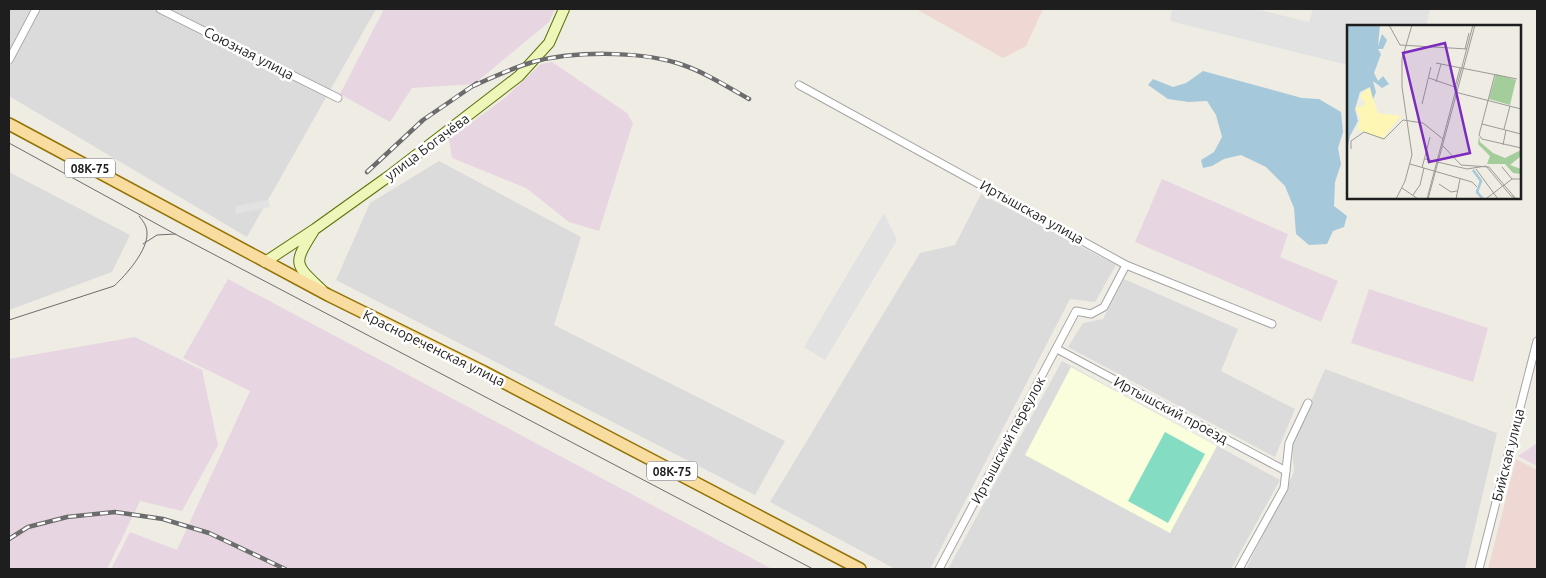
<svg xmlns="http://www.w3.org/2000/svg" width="1546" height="578" viewBox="0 0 1546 578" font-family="Ubuntu,sans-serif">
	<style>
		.residential { fill: #dcdbdb }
		.commercial { fill: #efd8d3 }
		.industrial { fill: #e7d6e2 }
		.education { fill: #fafedd }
		.pitch { fill: #84dcc3 }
		.parking { fill: #e2e2e2 }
		.water { fill: #a5c9db }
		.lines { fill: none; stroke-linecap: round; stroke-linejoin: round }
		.street-casing { stroke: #a5a5a5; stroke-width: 9 }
		.secondary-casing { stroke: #5b7208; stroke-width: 12 }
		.primary-casing { stroke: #937304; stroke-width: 14 }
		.street { stroke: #fff; stroke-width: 7 }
		.secondary { stroke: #eef7b9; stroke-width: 10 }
		.primary { stroke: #f9dc9f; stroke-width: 11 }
		.tram { stroke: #6c6c6c; stroke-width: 1 }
		.rail-casing { stroke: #6c6c6c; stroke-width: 4.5 }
		.rail { stroke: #fff; stroke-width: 2.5; stroke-dasharray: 8; stroke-linecap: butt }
		.labels { text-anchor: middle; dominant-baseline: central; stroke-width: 5; stroke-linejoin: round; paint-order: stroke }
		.shield { fill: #fff; stroke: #626262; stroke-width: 1 }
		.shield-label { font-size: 12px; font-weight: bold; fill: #1e1e1e }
		.street-label { font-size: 14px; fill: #1e1e1e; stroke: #fff }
		.inset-river { fill: none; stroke: #a5c9db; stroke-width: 2.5 }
		.inset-road { fill: none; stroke: #9b9a95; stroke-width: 1 }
		.view { fill: #7b2cbf; fill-opacity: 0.15; stroke: #7b2cbf; stroke-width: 2.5 }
		.inset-edge { fill: none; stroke: #1e1e1e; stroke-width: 2.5 }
	</style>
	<rect width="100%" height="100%" fill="#efece4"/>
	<g class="residential">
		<polygon points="9,9 376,9 247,237 9,96"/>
		<polygon points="439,161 581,237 554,325 785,441 755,495 336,280 370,203"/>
		<polygon points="9,172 130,235 112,272 9,310"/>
		<polygon points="981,194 1116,265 1095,302 1070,299 930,569 895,569 770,502 920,253 955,245"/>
		<polygon points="1124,279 1238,329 1221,371 1295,409 1275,457 1068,347 1083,323 1103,319"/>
		<polygon points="1062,361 1280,480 1231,569 948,569"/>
		<polygon points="1325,369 1497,433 1465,569 1246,569 1294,472 1292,445"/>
	</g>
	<g class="commercial">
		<polygon points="916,9 1043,9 1026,46 1003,58"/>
		<polygon points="1516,459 1537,470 1537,569 1488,569"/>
	</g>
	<g class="industrial">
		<polygon points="384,9 555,9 549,22 474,84 412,88 390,122 340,94"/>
		<polygon points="552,62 627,113 633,123 599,231 569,222 526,188 452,158 449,139 506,97 541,64"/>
		<polygon points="1162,179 1288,234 1280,257 1338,281 1321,322 1135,242"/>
		<polygon points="228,279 772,569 111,569 130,532 177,550 250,391 183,358"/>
		<polygon points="1369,289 1488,328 1473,382 1351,343"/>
		<polygon points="135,337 202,370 218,445 182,511 140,501 107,569 9,569 9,359"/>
		<polygon points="1537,443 1537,466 1518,456"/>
	</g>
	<polygon class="education" points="1071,367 1217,446 1170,533 1025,455"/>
	<polygon class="pitch" points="1165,432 1205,454 1168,523 1128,501"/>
	<g class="parking">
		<polygon points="1172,9 1256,9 1309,22 1313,9 1430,9 1426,26 1348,26 1348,65 1170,21"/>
		<polygon points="268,200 270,207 236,214 235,206"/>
		<polygon points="884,213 897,240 825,360 804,347"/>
	</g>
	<polygon class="water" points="1203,71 1302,98 1319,99 1341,112 1343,132 1338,148 1341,164 1335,182 1334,206 1347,216 1344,227 1333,231 1327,244 1309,245 1296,234 1294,208 1285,186 1266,167 1241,155 1224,159 1212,166 1203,168 1201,160 1214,152 1222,137 1216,115 1207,101 1189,102 1168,99 1148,85 1153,79 1173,87 1186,83"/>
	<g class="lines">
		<g class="street-casing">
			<g id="street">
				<polyline points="160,9 338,98"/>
				<polyline points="9,60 36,9"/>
				<polyline points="799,85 1126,265 1272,324"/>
				<polyline points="1057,349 1286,471"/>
				<polyline points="939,569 1076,311 1091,314 1104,307 1126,265"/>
				<polyline points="1239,569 1284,488 1289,443 1308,403"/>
				<polyline points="1479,569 1537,341"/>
			</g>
		</g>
		<g class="secondary-casing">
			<g id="secondary">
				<path d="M313 232C292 265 295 264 322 290"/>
				<polyline points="265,262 315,229 389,176 519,76 549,43 564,9"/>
			</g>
		</g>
		<g class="primary-casing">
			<polyline id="primary" points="9,124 328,295 484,372 860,569"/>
		</g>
		<use href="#street" class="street"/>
		<use href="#secondary" class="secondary"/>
		<use href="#primary" class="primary"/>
		<g class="tram">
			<polyline points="9,143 175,234 813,569"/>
			<polyline points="143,244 157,235 175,234"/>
			<path d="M9 320 114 286C126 275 148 250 147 233 147 226 143 221 139 216"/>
		</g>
		<g class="rail-casing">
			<g id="rail">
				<path d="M473 86C493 77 512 68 533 62 573 51 637 51 677 63 703 71 726 86 749 99"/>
				<polyline points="367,172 423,120 477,83"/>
				<polyline points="9,539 28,527 67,517 115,512 163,519 209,533 285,569"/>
			</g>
		</g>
		<use href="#rail" class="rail"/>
	</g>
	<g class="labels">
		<g class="shield">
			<rect x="65" y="158.5" width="50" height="19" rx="4"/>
			<rect x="647" y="461.5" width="50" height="19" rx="4"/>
		</g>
		<g class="shield-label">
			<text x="90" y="168">08К-75</text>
			<text x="672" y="471">08К-75</text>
		</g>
		<g class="street-label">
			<text transform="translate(249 53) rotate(27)">Союзная улица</text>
			<text transform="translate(427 147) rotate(-37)">улица Богачёва</text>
			<text transform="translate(1032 212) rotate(29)">Иртышская улица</text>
			<text transform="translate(434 348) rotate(26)">Краснореченская улица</text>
			<text transform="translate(1171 410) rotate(28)">Иртышский проезд</text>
			<text transform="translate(1008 440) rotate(-62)">Иртышский переулок</text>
			<text transform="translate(1508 455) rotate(-76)">Бийская улица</text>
		</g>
	</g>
	<g transform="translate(1347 25)">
		<rect width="174" height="174" fill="#efece4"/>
		<path d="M149 49 169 55 163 80 142 74ZM132 111 133 117 146 128 158 133 174 125V131L163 140 174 144V149L166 148 158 139H140L143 131 131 119Z" fill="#a3cd9a"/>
		<path d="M22 62 31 88 54 91 36 113 11 105 13 93 9 84 11 79 12 83 19 79 13 71Z" fill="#fdf6b4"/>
		<path d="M0 0H33L31 21 35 9 40 15 36 24H31L34 29 27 48 31 56 36 51 42 59 35 63 26 56 29 67 26 74 23 62 13 67 8 84 11 96 3 111 0 126Z" fill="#a5c9db"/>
		<path class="inset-river" d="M126 145 134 156 130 167 136 174"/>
		<path class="inset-road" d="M42 0 53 20 120 24M118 24 122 8M89 38 170 54M148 49 132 110 135 114 174 123M82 53 108 62 113 43M89 57 94 39M108 67 174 84M75 79 84 42M135 99 174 109M157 104 163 81M156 120 159 105M96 121 114 140 142 142 169 174M4 124V116L17 107 37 114 56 95 76 98 96 114M78 134 120 144 139 141M63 139 125 157 130 162M139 141 164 171 170 174M155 142 165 154H174M75 143 83 112M129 144 151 174M92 159 104 167 110 166M55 163 71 174M66 170 73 160 77 143M140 173 165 154M49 174 58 156 65 130 55 62V34L65 0M80 174 126 0M81 174 128 0M109 174 113 154"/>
		<path class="view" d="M98 18 123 128 82 137 56 28Z"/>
		<rect width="174" height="174" class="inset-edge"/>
	</g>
	<rect width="1546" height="578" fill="none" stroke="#1e1e1e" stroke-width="20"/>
</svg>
